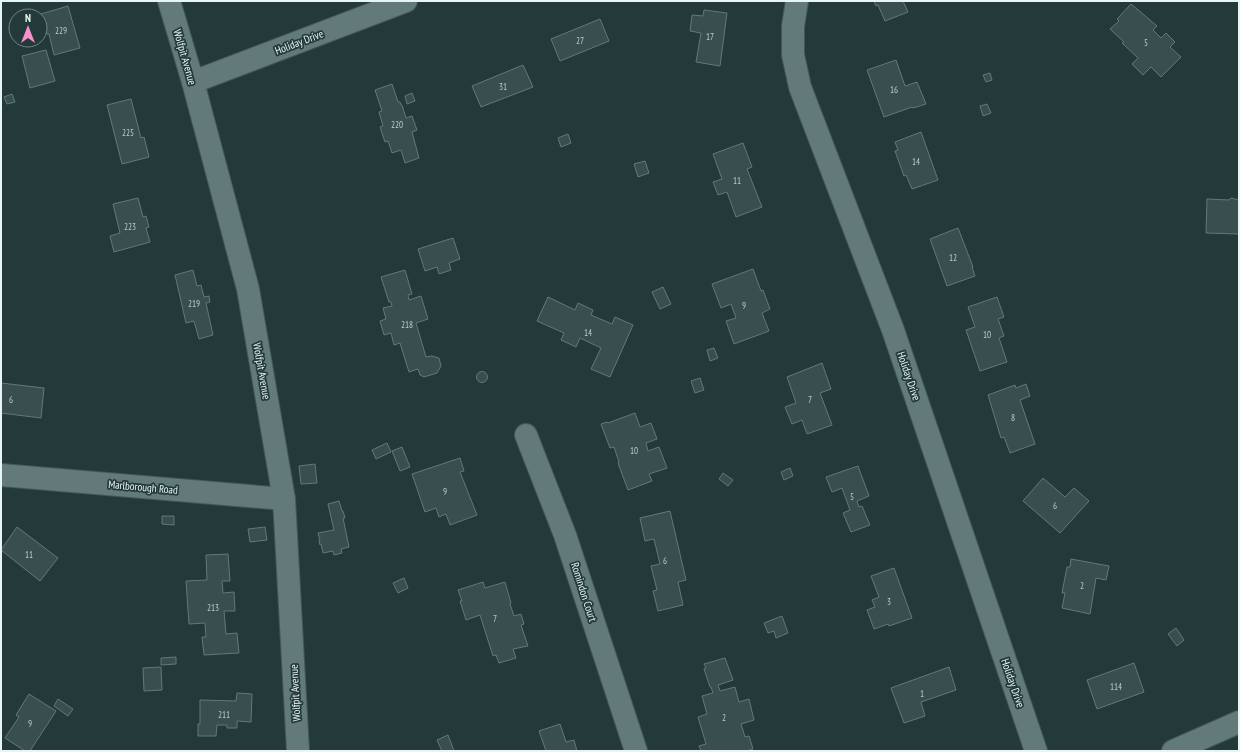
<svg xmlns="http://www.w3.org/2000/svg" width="1240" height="752" viewBox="0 0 1240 752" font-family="'PT Sans Narrow',sans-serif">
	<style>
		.building { fill: #394f4f; stroke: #617979 }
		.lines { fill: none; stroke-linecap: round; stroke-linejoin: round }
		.minor-casing { stroke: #445858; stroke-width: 24 }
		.minor { stroke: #627a79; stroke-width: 22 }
		.labels { text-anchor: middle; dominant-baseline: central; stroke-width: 3.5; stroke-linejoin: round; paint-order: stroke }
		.number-label { font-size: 9px; fill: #bccccc }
		.street-label { font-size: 11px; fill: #e8f5f5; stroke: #243a3a }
	</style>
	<rect width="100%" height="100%" fill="#243a3a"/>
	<g class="building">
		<polygon points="874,1 903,1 908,12 885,21 878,5 876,6"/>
		<polygon points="1131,4 1157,26 1153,30 1161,38 1166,33 1175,42 1170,47 1181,57 1161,77 1151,67 1143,75 1132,64 1138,58 1122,43 1124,42 1110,29 1119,21 1117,19"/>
		<polygon points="68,6 80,48 54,55 49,34 47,34 41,14"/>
		<polygon points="704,10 727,13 720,66 696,62 701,33 690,31 692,15 703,16"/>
		<polygon points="600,19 609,41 560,61 551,39"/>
		<polygon points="46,50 55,81 30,88 22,56"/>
		<polygon points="896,60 905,86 917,82 926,104 913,108 912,107 884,117 867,70"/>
		<polygon points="523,65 533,87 481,107 472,86"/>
		<polygon points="990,73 992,80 986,82 983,75"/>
		<polygon points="392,84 398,102 400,102 401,105 402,105 406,118 412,116 417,130 412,132 419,158 405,163 401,150 392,153 388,141 385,142 380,127 383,126 379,112 382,111 375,90"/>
		<polygon points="412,93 415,101 407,104 405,96"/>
		<polygon points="12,94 15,102 7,104 4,97"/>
		<polygon points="131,99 141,138 144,137 149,157 122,164 107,105"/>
		<polygon points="987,104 991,113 983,116 980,106"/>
		<polygon points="921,132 938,180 912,189 906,175 904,176 895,151 898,150 895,142"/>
		<polygon points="568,134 571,143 561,147 558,138"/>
		<polygon points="743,143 752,167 747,169 762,207 736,217 727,192 718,195 713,182 722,179 713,154"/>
		<polygon points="645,161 649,173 638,177 634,164"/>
		<polygon points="138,198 143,217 146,216 149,227 146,228 150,242 114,252 110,236 120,233 113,204"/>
		<polygon points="1231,198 1239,200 1239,234 1206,233 1207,199 1229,200"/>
		<polygon points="958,228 973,267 972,267 975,276 947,286 930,239"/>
		<polygon points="453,238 460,259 449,263 451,270 439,274 437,267 425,271 418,249"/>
		<polygon points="753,269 761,291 763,290 770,309 762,313 769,331 734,344 726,321 736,318 731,304 721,308 712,284"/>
		<polygon points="193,270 197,286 201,285 204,297 209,296 210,302 206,303 213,335 199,339 194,321 186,323 175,275"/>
		<polygon points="405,270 412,294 408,295 409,300 421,296 428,319 416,323 426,357 432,356 439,358 441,366 437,373 424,377 420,375 418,369 409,372 400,343 394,345 391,333 384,335 380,321 386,319 383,308 392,306 391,302 389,302 381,277"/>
		<polygon points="663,287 671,304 660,309 652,292"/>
		<polygon points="548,297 575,310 578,303 593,310 591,315 612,324 615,317 633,325 610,377 591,369 601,348 580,338 576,347 561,340 564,333 537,321"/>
		<polygon points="997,297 1004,317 998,319 1004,336 999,338 1007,362 980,371 966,330 975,327 968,307"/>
		<polygon points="714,348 718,358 710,361 707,350"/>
		<polygon points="822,363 831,389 820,393 832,425 807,434 802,420 792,424 785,407 796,403 787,377"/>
		<circle cx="482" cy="377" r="5.5"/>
		<polygon points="700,378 704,390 695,393 691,381"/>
		<polygon points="1,383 44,388 41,418 1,413"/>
		<polygon points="1026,384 1030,396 1020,400 1035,444 1010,453 1004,437 1001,438 988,395 1015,385 1016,388"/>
		<polygon points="635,413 640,427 651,423 657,439 646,443 648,451 659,447 667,468 649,474 652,481 628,490 618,463 619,462 614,447 610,448 601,424 607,422 608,423"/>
		<polygon points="387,443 391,452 376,459 372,450"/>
		<polygon points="402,447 410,467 400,471 392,451"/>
		<polygon points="460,458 464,471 460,472 477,515 450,525 446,514 439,517 436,508 425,512 412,474"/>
		<polygon points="315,464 317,483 301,484 299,466"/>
		<polygon points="858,466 869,496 857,501 859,507 862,506 870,525 851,532 843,513 850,510 842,488 832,492 826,477"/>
		<polygon points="790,468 793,476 784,480 781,472"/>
		<polygon points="723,473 733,480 728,486 719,479"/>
		<polygon points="1043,478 1065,497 1074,488 1089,501 1060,533 1023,501"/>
		<polygon points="339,501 342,511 343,511 345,518 343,518 349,547 341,549 342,553 334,555 333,551 323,553 321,544 320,545 319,541 320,541 318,533 334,530 328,504"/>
		<polygon points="670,511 686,580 678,582 683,605 658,611 653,591 657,590 651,566 660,564 654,539 645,541 640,518"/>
		<polygon points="162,516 174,516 174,525 162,524"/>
		<polygon points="17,527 58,558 40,581 1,550"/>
		<polygon points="265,527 267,540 250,542 248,529"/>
		<polygon points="228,554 230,581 222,581 223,593 234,592 235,611 224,611 226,634 237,633 239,653 204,655 202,637 206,637 205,623 189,624 186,581 207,580 206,555"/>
		<polygon points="1071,559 1109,566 1106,580 1096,578 1090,614 1062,608 1065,593 1062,593 1067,567 1070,567"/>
		<polygon points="894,568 912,618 889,626 888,624 874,629 867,610 875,607 872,600 879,597 871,576"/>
		<polygon points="404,578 408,588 398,593 393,583"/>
		<polygon points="483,582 485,588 505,582 511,603 510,604 514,616 521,614 524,624 521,625 528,646 513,649 516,658 499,663 496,655 493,656 480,615 466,620 460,601 462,601 458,590"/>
		<polygon points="782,616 788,633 776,638 774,631 768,633 764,623"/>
		<polygon points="1176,628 1184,640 1177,646 1168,634"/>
		<polygon points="176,657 176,664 161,665 161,658"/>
		<polygon points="725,658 733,680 718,685 720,691 735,687 739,702 749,699 754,720 741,724 745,737 749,736 753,749 746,751 701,751 699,746 706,744 698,717 707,714 702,696 713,693 711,687 710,687 704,669 706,668 704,664"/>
		<polygon points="1134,663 1144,692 1097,709 1087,680"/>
		<polygon points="161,667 162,690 144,691 143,668"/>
		<polygon points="949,667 956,690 921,702 925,716 904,723 891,688"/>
		<polygon points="237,693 252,694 251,722 237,721 237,728 227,728 227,725 217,725 216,736 198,736 198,724 200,724 200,700 236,701"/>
		<polygon points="29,694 56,711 30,751 25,751 5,738 19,717 16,715"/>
		<polygon points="58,699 73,709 68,716 54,706"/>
		<polygon points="560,724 566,742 574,740 577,751 546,751 539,731"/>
		<polygon points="448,735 454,751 442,751 437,740"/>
	</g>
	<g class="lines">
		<g class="minor-casing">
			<g id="minor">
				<polyline points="169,1 193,82 248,289 284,499 298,751"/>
				<polyline points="797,1 793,26 793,55 800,87 893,330 1036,751"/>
				<polyline points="193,82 406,1"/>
				<polyline points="526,435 565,535 636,751"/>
				<polyline points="1,475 284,499"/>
				<polyline points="1173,751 1239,722"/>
			</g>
		</g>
		<use href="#minor" class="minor"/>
	</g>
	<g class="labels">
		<g class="number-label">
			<text x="61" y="30">229</text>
			<text x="710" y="36">17</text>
			<text x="580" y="40">27</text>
			<text x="1146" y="42">5</text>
			<text x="503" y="86">31</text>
			<text x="894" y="89">16</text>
			<text x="397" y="124">220</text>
			<text x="128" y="132">225</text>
			<text x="916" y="161">14</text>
			<text x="737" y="180">11</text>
			<text x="130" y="226">223</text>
			<text x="953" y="257">12</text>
			<text x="194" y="303">219</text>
			<text x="744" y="305">9</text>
			<text x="407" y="324">218</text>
			<text x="588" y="332">14</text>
			<text x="987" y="334">10</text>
			<text x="11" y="399">6</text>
			<text x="810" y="399">7</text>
			<text x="1013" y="417">8</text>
			<text x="634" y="450">10</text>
			<text x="445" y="491">9</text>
			<text x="852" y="496">5</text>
			<text x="1055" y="505">6</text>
			<text x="29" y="554">11</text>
			<text x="665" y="560">6</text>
			<text x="1082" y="585">2</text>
			<text x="889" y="601">3</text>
			<text x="213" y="607">213</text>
			<text x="495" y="618">7</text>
			<text x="1116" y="686">114</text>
			<text x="922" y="693">1</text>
			<text x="224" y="714">211</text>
			<text x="724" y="717">2</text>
			<text x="30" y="723">9</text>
		</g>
		<g class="street-label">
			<text transform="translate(299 42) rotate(-21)">Holiday Drive</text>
			<text transform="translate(185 57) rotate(74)">Wolfpit Avenue</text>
			<text transform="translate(262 371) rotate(80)">Wolfpit Avenue</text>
			<text transform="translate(909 376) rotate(71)">Holiday Drive</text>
			<text transform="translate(143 487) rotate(5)">Marlborough Road</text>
			<text transform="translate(584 592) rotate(72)">Romindon Court</text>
			<text transform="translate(1013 683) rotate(71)">Holiday Drive</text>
			<text transform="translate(295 693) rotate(-93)">Wolfpit Avenue</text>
		</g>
	</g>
	<rect width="1240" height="752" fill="none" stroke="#e8f5f5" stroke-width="4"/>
	<g transform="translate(28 28)"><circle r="19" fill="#243a3a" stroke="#728585"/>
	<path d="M0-3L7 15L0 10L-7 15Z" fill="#f890cb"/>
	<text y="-6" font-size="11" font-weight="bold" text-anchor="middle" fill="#e8f5f5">N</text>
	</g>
</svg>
